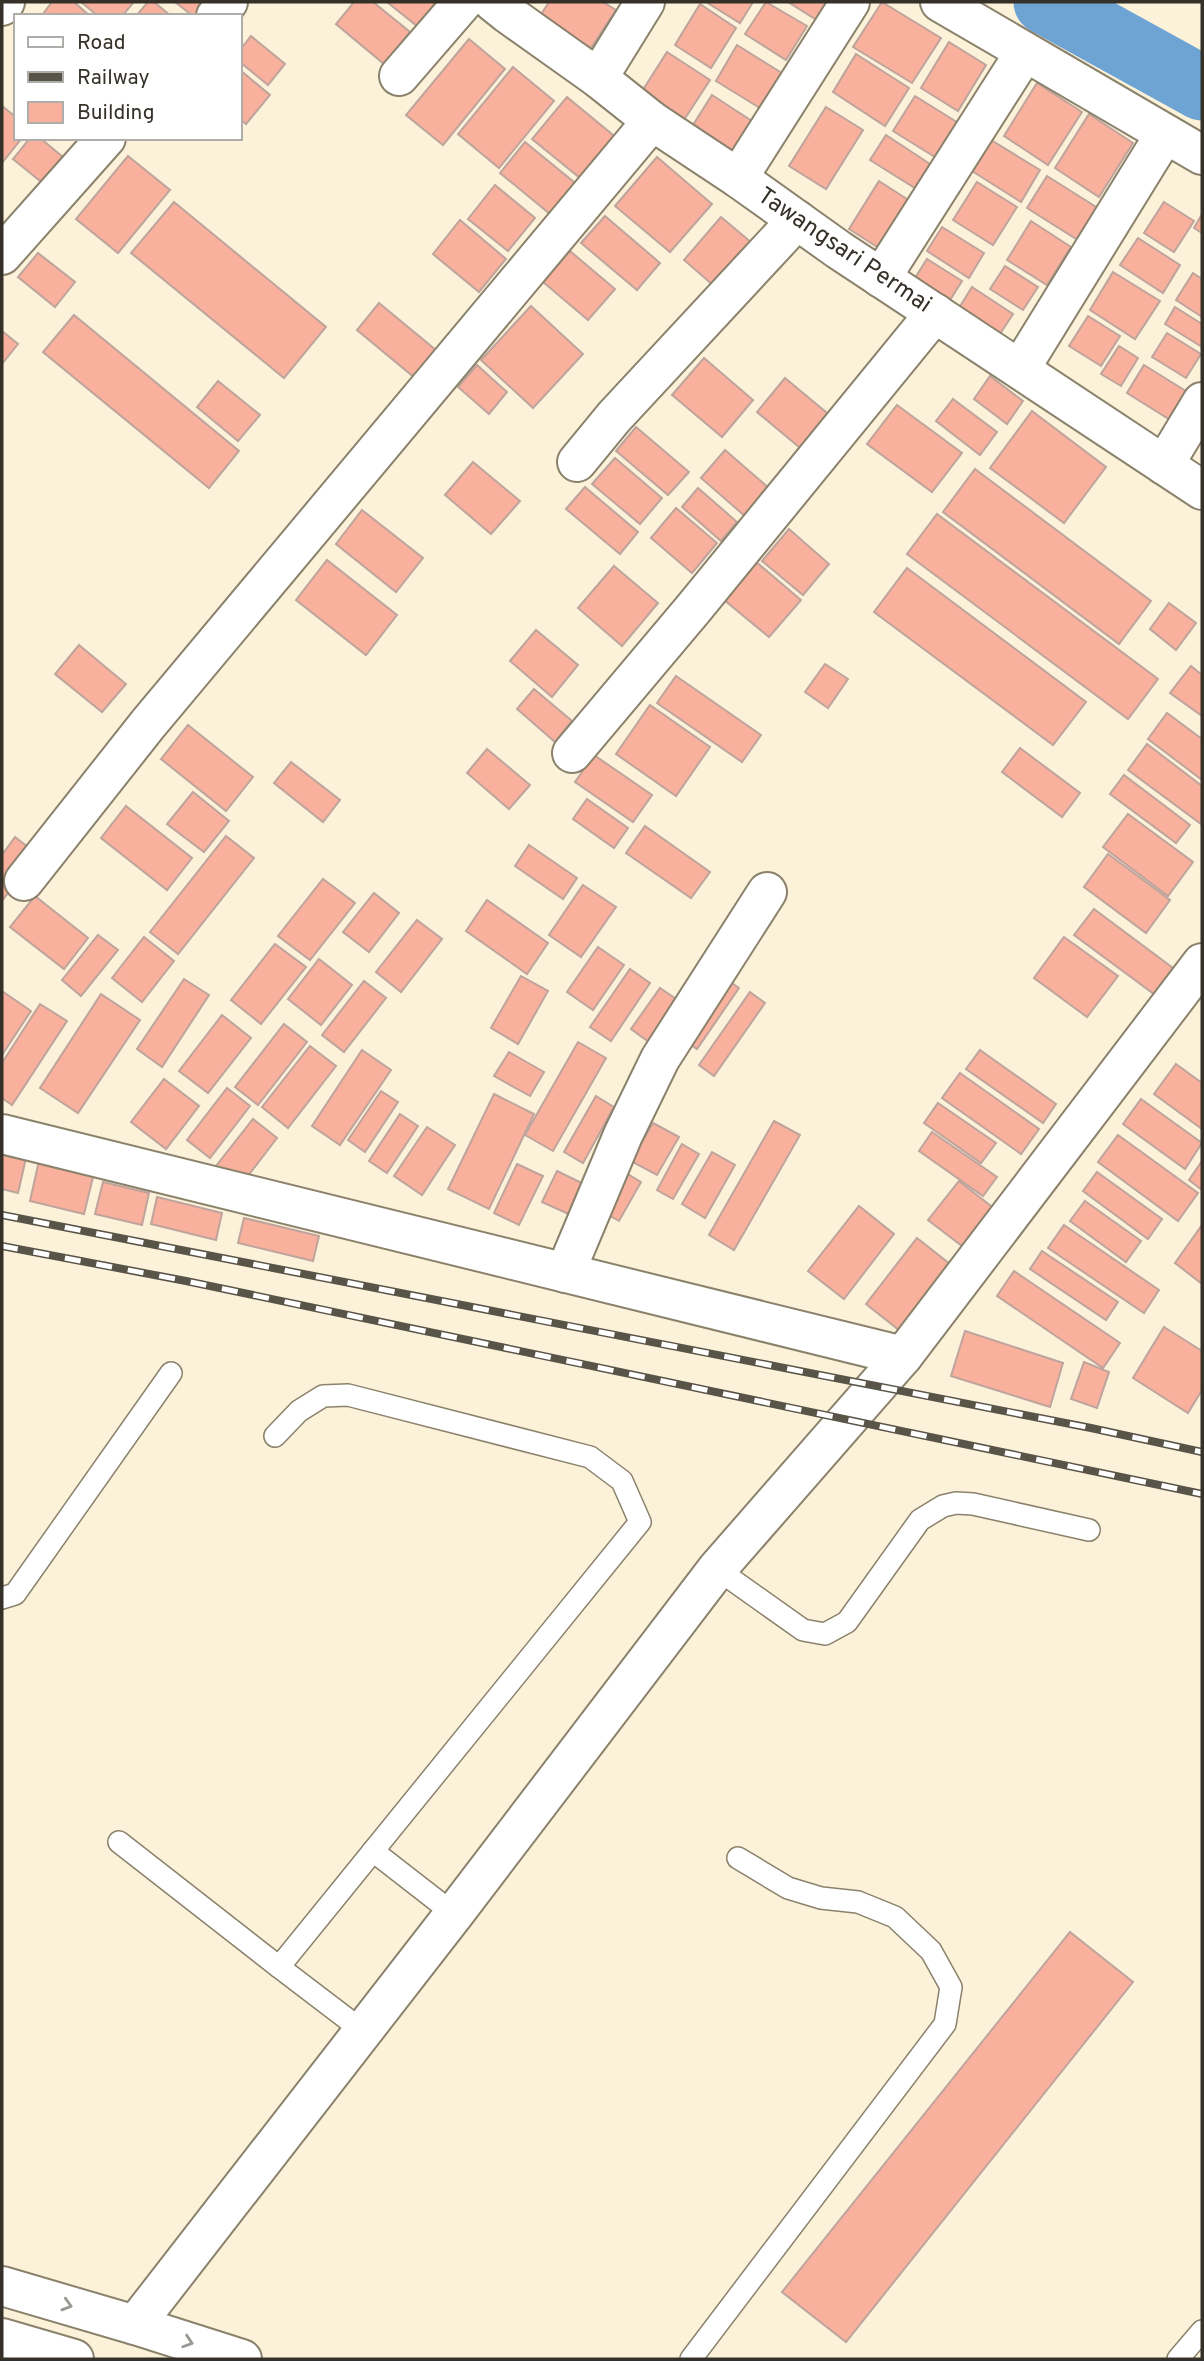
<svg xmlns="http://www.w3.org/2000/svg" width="1204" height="2361" viewBox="0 0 1204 2361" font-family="Overpass,sans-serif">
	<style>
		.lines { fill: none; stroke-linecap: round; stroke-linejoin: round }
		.river { stroke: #6da4d3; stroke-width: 65 }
		.building { fill: #f9b19d; stroke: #bea49c; stroke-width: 2 }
		.service-casing { stroke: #8b826c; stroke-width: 24 }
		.minor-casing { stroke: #8b826c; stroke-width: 42 }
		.trunk-casing { stroke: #8b826c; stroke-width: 42 }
		.service { stroke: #fff; stroke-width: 21 }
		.minor { stroke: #fff; stroke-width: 38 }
		.trunk { stroke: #fff; stroke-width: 38 }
		.rail-casing { stroke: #595448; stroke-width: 8 }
		.rail { stroke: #fff; stroke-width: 5; stroke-dasharray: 16; stroke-linecap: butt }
		.oneway { stroke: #9a9894 }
		.labels { text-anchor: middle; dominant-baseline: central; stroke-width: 5; stroke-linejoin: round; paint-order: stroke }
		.street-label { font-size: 24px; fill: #353128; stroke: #fff }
	</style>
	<rect width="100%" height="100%" fill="#fcf2da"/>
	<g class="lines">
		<polyline class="river" points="1046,2 1202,88"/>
	</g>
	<g class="building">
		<polygon points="52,2 74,2 90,16 45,16 43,14"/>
		<polygon points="81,2 134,2 122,16 98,16"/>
		<polygon points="148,2 154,2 171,16 136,16"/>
		<polygon points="175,2 220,2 209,16 193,16"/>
		<polygon points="354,2 373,2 410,32 384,64 336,24"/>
		<polygon points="387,2 436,2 417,26"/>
		<polygon points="549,2 603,2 616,10 591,48 540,16"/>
		<polygon points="706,2 753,2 740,23"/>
		<polygon points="766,2 807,26 786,60 745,34"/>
		<polygon points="788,2 832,2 820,22"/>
		<polygon points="882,2 941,38 912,83 853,47"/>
		<polygon points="700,4 736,28 711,68 675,45"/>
		<polygon points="251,36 285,64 268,85 240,62 240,50"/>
		<polygon points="469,39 505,69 443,145 406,115"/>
		<polygon points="949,42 986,65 958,111 921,88"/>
		<polygon points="737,45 785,75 763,110 716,81"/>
		<polygon points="667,52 710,80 684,120 641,93"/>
		<polygon points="856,54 909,88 885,126 833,92"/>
		<polygon points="513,67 554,101 499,168 458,134"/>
		<polygon points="240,70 270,95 246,124 240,119"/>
		<polygon points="1037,83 1082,112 1048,165 1004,136"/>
		<polygon points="712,95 752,121 733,151 693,125"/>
		<polygon points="915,96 960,124 938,159 893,131"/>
		<polygon points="567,97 619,140 585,182 532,139"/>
		<polygon points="2,106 16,117 16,138 22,138 2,163"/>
		<polygon points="826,107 863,130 826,189 789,166"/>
		<polygon points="1089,114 1133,143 1099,197 1055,168"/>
		<polygon points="886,135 930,164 915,188 870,160"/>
		<polygon points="30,138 40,138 75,167 55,193 13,159"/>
		<polygon points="991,140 1040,170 1021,202 972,171"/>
		<polygon points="525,142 575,183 550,214 500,173"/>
		<polygon points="128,156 170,190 118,253 76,219"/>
		<polygon points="657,157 712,204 670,252 615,206"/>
		<polygon points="1047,176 1101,210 1081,242 1027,208"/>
		<polygon points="879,181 913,203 882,250 849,229"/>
		<polygon points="977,182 1017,207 993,245 953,220"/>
		<polygon points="495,185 535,218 508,251 468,219"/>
		<polygon points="174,202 326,327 284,378 131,253"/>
		<polygon points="1164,202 1194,221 1174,252 1144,233"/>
		<polygon points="1202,214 1202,233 1194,228"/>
		<polygon points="605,216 660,263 637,290 581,243"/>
		<polygon points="721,217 758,248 721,292 684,260"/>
		<polygon points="460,220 506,259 479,292 433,254"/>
		<polygon points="1031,221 1071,247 1047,285 1007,260"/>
		<polygon points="942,227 984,253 969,278 927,251"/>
		<polygon points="1138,238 1180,265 1163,293 1120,265"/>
		<polygon points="570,251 615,289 588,320 543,282"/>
		<polygon points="38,253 75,282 55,307 18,277"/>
		<polygon points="927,259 962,281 945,308 910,286"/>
		<polygon points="1005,266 1038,287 1023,310 990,289"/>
		<polygon points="1113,272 1160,301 1135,339 1090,310"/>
		<polygon points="1193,273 1202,279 1202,317 1176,300"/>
		<polygon points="972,287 1013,314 1000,334 959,308"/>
		<polygon points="379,303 437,351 415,378 357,330"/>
		<polygon points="531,306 583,354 533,408 481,360"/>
		<polygon points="1175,307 1202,324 1202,347 1165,324"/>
		<polygon points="74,315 239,451 209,488 43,352"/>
		<polygon points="1088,316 1120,336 1101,366 1069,346"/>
		<polygon points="2,331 18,344 2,364"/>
		<polygon points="1167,333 1201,354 1186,378 1152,357"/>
		<polygon points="1119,346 1138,358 1121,386 1101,374"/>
		<polygon points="704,358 753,400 722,437 672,395"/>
		<polygon points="477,365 507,392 489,414 458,387"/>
		<polygon points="1144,365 1189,393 1172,421 1127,393"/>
		<polygon points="990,376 1023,401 1007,424 974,399"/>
		<polygon points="785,378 833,418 805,452 757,412"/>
		<polygon points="218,381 260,415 238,441 197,407"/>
		<polygon points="953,399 997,432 980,455 936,421"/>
		<polygon points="897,405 962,453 932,492 867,444"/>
		<polygon points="1032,411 1106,467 1064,523 990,468"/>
		<polygon points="636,427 689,472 668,495 616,451"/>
		<polygon points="725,450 770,489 746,517 701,478"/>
		<polygon points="615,458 662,498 640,524 592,484"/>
		<polygon points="473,462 520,501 491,534 445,495"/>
		<polygon points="975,469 1151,601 1119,644 943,512"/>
		<polygon points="585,487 638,532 620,554 566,509"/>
		<polygon points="698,488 737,522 721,541 682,507"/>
		<polygon points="676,508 717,543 692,573 651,538"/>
		<polygon points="362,510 423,558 396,592 336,544"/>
		<polygon points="937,514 1158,679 1128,719 907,554"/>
		<polygon points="789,529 829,564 803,595 762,561"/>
		<polygon points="327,560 397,615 366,655 296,600"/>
		<polygon points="755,561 801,600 769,637 723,599"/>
		<polygon points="614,566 658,603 622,646 578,608"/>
		<polygon points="907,568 1086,702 1053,745 874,612"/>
		<polygon points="1169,603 1196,623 1176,650 1150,629"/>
		<polygon points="536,630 578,665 552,697 510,661"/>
		<polygon points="79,645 126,684 102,712 55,674"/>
		<polygon points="825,664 848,679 828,708 805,692"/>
		<polygon points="1191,666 1202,675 1202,716 1170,693"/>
		<polygon points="676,676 761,735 742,762 657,703"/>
		<polygon points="534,689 572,721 555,742 517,709"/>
		<polygon points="650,705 710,747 676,796 616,754"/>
		<polygon points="1167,713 1202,739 1202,780 1148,739"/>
		<polygon points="188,725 253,777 226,811 161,759"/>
		<polygon points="1147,744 1202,786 1201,824 1128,770"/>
		<polygon points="1020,748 1080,793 1062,817 1002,772"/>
		<polygon points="487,749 530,785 509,809 467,773"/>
		<polygon points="594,755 652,795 633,822 575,782"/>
		<polygon points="291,762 340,800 323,822 274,783"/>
		<polygon points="1124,775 1190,825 1176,843 1110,794"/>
		<polygon points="193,792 229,821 204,852 167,824"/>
		<polygon points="587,799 628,828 614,848 573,819"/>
		<polygon points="126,806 192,858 167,890 101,838"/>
		<polygon points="1128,814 1193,862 1168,896 1103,847"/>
		<polygon points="645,826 710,872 691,898 626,853"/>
		<polygon points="226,836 254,858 178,954 150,932"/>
		<polygon points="15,837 37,854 2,901 2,855"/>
		<polygon points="529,845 577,878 563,899 515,866"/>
		<polygon points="1108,854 1170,900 1146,933 1084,887"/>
		<polygon points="323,879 355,903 310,960 278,936"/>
		<polygon points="583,885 616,907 581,957 549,935"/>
		<polygon points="374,893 399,913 369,952 343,932"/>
		<polygon points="35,896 88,938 64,969 10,927"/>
		<polygon points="487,900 548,943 527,974 466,931"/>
		<polygon points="1094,909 1177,971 1158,997 1074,935"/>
		<polygon points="417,920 442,939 401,992 376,972"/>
		<polygon points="98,935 118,950 81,996 62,980"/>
		<polygon points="144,937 174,961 142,1002 112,978"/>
		<polygon points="1064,937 1118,976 1087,1017 1034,978"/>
		<polygon points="275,944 306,967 261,1024 231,1000"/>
		<polygon points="598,947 624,965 593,1010 567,992"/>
		<polygon points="319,959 352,985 321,1025 288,999"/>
		<polygon points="630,969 650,983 611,1041 590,1027"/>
		<polygon points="521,976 548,991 518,1044 491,1028"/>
		<polygon points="723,977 739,988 697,1049 681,1038"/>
		<polygon points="184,979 209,995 162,1067 137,1049"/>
		<polygon points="364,981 386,998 344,1052 322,1035"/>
		<polygon points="660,988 682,1003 653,1045 631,1029"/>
		<polygon points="2,991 31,1011 2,1055"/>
		<polygon points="750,992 765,1003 714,1076 699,1065"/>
		<polygon points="101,994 140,1020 78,1113 40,1088"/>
		<polygon points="40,1004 67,1021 12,1105 2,1098 2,1063"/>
		<polygon points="222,1015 251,1038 208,1093 179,1071"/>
		<polygon points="284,1024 307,1042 258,1105 235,1087"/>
		<polygon points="578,1042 606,1058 553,1151 525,1135"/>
		<polygon points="310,1046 336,1066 288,1128 262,1107"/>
		<polygon points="362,1050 391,1070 340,1145 312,1126"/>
		<polygon points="980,1050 1056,1104 1043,1123 966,1069"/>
		<polygon points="509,1052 544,1072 530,1096 494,1076"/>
		<polygon points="1176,1064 1202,1083 1202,1129 1154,1094"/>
		<polygon points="960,1073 1039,1129 1021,1154 942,1098"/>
		<polygon points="164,1079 199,1106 166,1149 131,1122"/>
		<polygon points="227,1088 250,1106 210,1158 187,1140"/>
		<polygon points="381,1091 398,1102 365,1152 348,1140"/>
		<polygon points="494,1094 534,1114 489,1209 448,1189"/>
		<polygon points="596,1096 614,1107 583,1163 564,1152"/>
		<polygon points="1141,1099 1202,1143 1185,1169 1123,1124"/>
		<polygon points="938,1103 996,1143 981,1163 924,1123"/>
		<polygon points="400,1114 418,1126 387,1173 369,1161"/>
		<polygon points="253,1119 277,1138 241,1185 216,1166"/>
		<polygon points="774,1121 800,1135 734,1250 709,1235"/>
		<polygon points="653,1123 679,1137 657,1175 631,1161"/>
		<polygon points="427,1127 455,1145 422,1195 394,1176"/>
		<polygon points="932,1132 997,1177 983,1196 919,1151"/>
		<polygon points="1118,1135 1198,1193 1178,1221 1098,1162"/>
		<polygon points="682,1144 699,1154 673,1199 657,1190"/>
		<polygon points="712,1152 735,1165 705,1218 682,1204"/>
		<polygon points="2,1153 26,1158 18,1193 2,1189"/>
		<polygon points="40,1156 95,1169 84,1214 30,1201"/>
		<polygon points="1202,1161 1202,1190 1189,1180"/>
		<polygon points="517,1164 543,1176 519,1225 494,1213"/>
		<polygon points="621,1170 641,1182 619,1221 598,1209"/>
		<polygon points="557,1171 592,1188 577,1218 542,1202"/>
		<polygon points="1097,1172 1162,1219 1148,1239 1083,1191"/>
		<polygon points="959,1181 996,1210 966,1249 928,1220"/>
		<polygon points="103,1182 149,1193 142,1225 95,1214"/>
		<polygon points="157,1197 222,1213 216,1240 151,1224"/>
		<polygon points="1085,1201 1141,1241 1126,1262 1070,1221"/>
		<polygon points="859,1206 894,1234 844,1299 808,1271"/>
		<polygon points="244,1218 319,1236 313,1261 238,1243"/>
		<polygon points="1064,1225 1159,1290 1144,1313 1048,1248"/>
		<polygon points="1202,1225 1202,1284 1175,1263"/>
		<polygon points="917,1238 955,1268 904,1334 866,1304"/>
		<polygon points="1042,1251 1118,1302 1106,1320 1030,1269"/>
		<polygon points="1014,1271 1120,1343 1103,1368 997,1296"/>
		<polygon points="1164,1327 1202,1351 1202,1390 1188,1413 1133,1378"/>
		<polygon points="965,1331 1063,1363 1050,1407 951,1376"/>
		<polygon points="1084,1362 1109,1372 1097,1408 1071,1399"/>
		<polygon points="1070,1932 1133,1982 846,2342 782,2292"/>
	</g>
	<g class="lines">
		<g class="service-casing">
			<g id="service">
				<polyline points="717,1569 803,1630 825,1634 847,1622 920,1520 943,1506 956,1503 973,1504 1089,1530"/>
				<polyline points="2,1598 15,1594 171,1373"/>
				<polyline points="119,1842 279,1967 640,1522 622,1481 590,1457 348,1395 323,1396 299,1411 275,1436"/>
				<polyline points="373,1851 454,1914"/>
				<polyline points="279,1967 363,2031"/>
				<polyline points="691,2359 945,2024 951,1987 931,1951 895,1917 858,1902 821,1898 788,1888 738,1858"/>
				<polyline points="1178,2359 1202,2331"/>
			</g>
		</g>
		<g class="minor-casing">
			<g id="minor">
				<polyline points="493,2 508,14 598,78 652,121 738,178 839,250 1202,490"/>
				<polyline points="940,2 1202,155"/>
				<polyline points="2,6 5,2"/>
				<polyline points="216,16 228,2"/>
				<polyline points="399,76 463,2"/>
				<polyline points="598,78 645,2"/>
				<polyline points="738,178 850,2"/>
				<polyline points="2,255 106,138"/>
				<polyline points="881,278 1025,52"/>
				<polyline points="1020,369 1165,134"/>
				<polyline points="577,462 614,417 797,220"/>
				<polyline points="1164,465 1202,402"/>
				<polyline points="572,753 694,608 935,313"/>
				<polyline points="24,881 148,724 652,121"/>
				<polyline points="2,1134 903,1356"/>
				<polyline points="565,1273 623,1135 660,1059 767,892"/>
				<polyline points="135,2325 454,1914 717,1569 903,1356 1202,963"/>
			</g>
		</g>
		<g class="trunk-casing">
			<g id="trunk">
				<polyline points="2,2286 135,2325 242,2359"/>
				<polyline points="2,2338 74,2359"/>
			</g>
		</g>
		<use href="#service" class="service"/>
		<use href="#minor" class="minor"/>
		<use href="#trunk" class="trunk"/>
		<g class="rail-casing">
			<g id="rail">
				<polyline points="2,1215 1091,1428 1202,1452"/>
				<polyline points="2,1246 186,1281 1202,1494"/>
			</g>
		</g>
		<use href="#rail" class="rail"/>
	</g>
	<defs><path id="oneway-chevron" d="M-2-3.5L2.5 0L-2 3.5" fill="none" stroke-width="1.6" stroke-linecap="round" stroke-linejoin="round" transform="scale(1.75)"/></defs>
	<g class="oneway">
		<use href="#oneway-chevron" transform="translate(67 2305) rotate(16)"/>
		<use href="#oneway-chevron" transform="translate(188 2342) rotate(18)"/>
	</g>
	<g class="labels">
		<g class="street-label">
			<text transform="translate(844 251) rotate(34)">Tawangsari Permai</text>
		</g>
	</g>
	<rect width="1204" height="2361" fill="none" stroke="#353128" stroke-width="7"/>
	<rect x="14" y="14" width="228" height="126" fill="#ffffff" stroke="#aeada9" stroke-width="2"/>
	<rect x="28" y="37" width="35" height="10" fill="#ffffff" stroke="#aeada9" stroke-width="2"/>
	<text x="77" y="49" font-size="21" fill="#353128">Road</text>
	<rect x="28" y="72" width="35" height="10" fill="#595448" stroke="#aeada9" stroke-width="2"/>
	<text x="77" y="84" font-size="21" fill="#353128">Railway</text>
	<rect x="28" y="102" width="35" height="21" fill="#f9b19d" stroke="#aeada9" stroke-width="2"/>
	<text x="77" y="119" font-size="21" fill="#353128">Building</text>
</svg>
